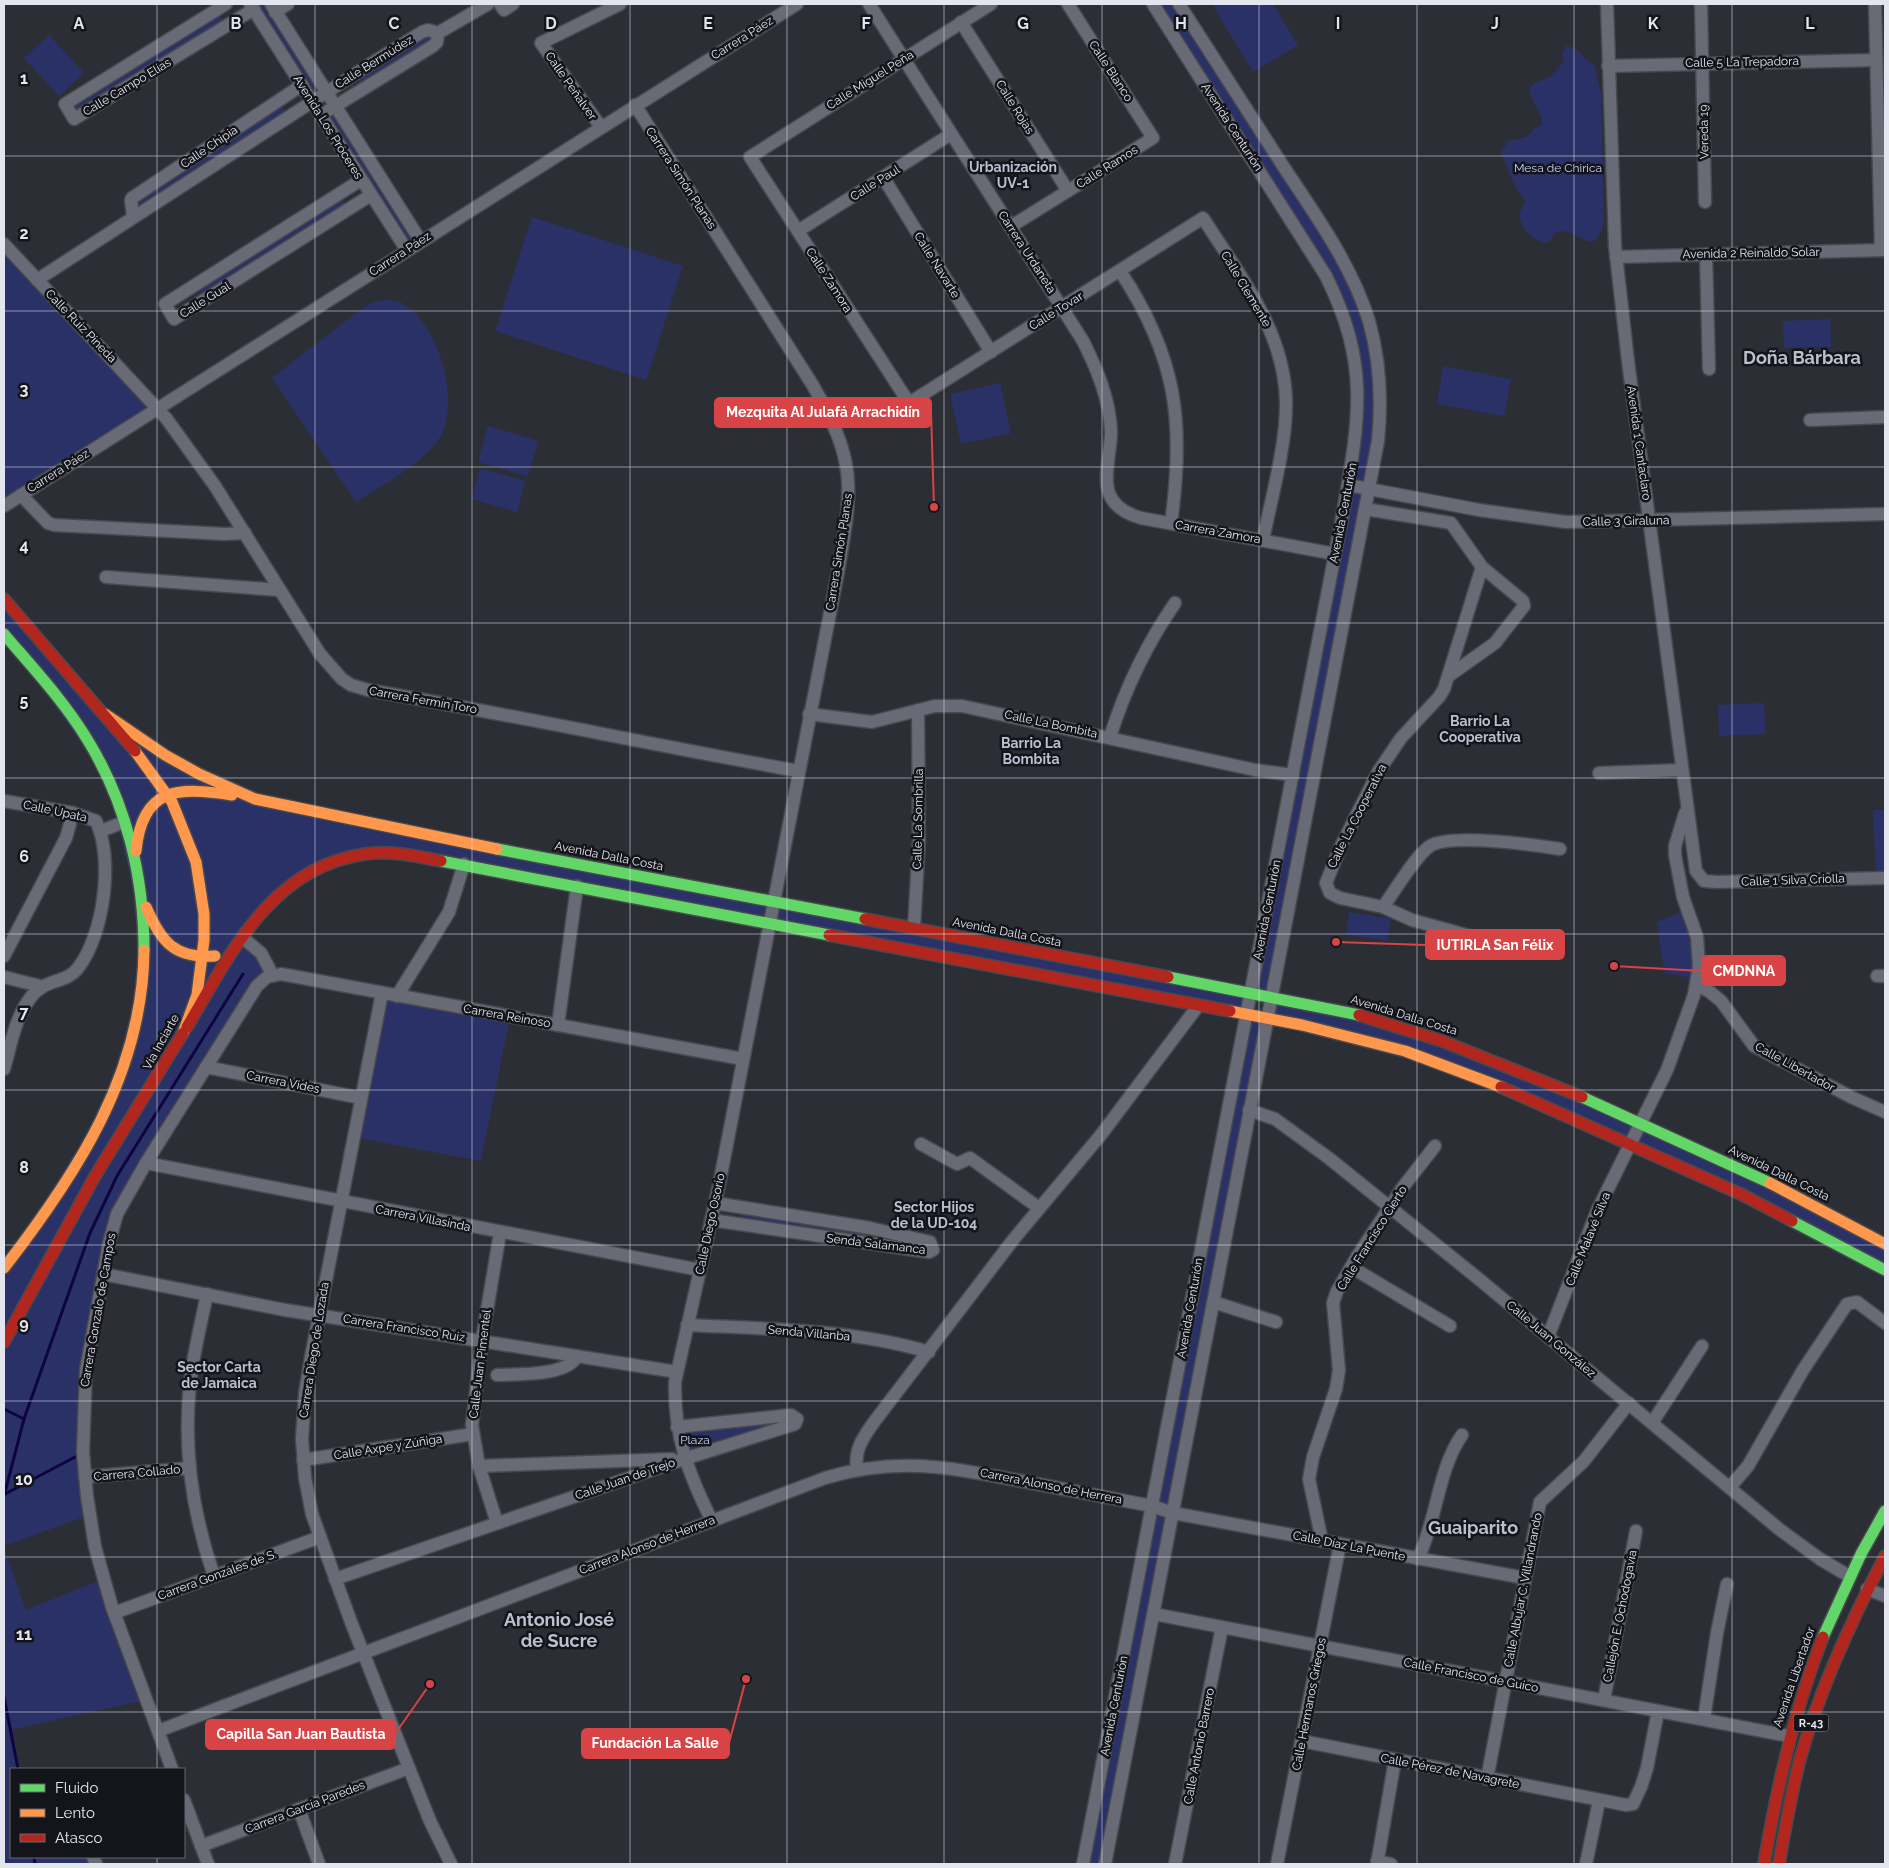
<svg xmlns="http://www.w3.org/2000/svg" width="1889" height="1868" viewBox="0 0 1889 1868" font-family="Raleway,sans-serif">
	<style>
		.green { fill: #2a3167; fill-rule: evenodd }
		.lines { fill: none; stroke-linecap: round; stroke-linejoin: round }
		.stream { stroke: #0e0443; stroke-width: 3 }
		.street-casing { stroke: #47494f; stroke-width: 15 }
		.fast-casing { stroke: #47494f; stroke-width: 14 }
		.slow-casing { stroke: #47494f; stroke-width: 14 }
		.jam-casing { stroke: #47494f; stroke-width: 14 }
		.street { stroke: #686a75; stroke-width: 12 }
		.fast { stroke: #63d668; stroke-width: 11 }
		.slow { stroke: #ff974d; stroke-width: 11 }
		.jam { stroke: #b3261e; stroke-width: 11 }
		.grid { fill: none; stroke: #e4e6ef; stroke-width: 1; stroke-opacity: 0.55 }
		.labels { text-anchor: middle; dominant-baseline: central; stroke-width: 5; stroke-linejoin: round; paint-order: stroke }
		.shield { fill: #13151a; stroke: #a5a7af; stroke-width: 1 }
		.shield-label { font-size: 11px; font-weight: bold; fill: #e4e6ef }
		.street-label { font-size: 12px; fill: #e4e6ef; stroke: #13151a }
		.park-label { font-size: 12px; fill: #c9d3fc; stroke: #13151a }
		.neighbourhood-label { font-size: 14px; font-weight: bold; fill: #bbbfcf; stroke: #13151a }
		.district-label { font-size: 18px; font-weight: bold; fill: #bbbfcf; stroke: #13151a }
		.grid-label { font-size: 16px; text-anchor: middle; font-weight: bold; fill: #e4e6ef; stroke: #13151a; stroke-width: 5; stroke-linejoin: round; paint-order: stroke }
		.leader { fill: none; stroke: #d84446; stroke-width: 2 }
		.callout-dot { fill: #d84446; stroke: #13151a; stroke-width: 2 }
		.callout { fill: #d84446; stroke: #d84446; stroke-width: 2 }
		.callout-label { font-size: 14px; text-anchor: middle; font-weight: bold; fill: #fff }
	</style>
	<rect width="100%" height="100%" fill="#2c2e36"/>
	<g class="green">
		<polygon points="250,4 271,4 326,92 312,101"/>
		<path d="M1153 4H1179L1363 303 1380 416 1271 997 1441 1039 1885 1244V1270L1500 1086 1267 1019 1105 1864H1083L1246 1015 411 855 316 867 243 938 272 974 123 1202 86 1370 89 1515 4 1546V1268L118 1084 144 935 108 780 4 634V599L105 714 233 790 1250 993 1359 411 1337 297ZM1251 994 1271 997 1267 1018 1247 1015Z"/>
		<polygon points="1212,4 1273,4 1298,45 1253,72"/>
		<polygon points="216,10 227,26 74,119 65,104"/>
		<polygon points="422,32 438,37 364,89 355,74"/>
		<polygon points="49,35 84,73 59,96 24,58"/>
		<path d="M1566 45 1579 51 1585 59 1594 65 1601 93 1604 222C1594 256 1586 236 1564 231L1555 233 1549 242 1544 243C1533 240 1517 226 1520 212 1522 207 1524 205 1525 200L1516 188 1501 153 1508 141 1527 137 1533 129 1542 125C1542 110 1531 102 1529 89L1536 82 1550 77 1563 63 1562 54Z"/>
		<polygon points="278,101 289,116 133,217 132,198"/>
		<polygon points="336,106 420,240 406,249 321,115"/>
		<polygon points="338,195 348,210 205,300 196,285"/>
		<polygon points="532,217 683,266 646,380 495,331"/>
		<polygon points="4,244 158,408 4,506"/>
		<path d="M391 300C395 301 402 302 405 305 440 326 464 410 436 443 415 469 383 484 356 502L272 378 361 309 375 301Z"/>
		<polygon points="1830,319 1831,347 1784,348 1783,321"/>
		<polygon points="1443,366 1511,379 1504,416 1437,404"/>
		<polygon points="1000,383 1011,433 961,444 950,394"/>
		<polygon points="488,426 538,441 528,476 478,462"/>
		<polygon points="480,468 525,481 517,512 472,499"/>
		<polygon points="1764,703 1766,734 1719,736 1718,705"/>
		<polygon points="1873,810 1885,810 1885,878 1876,878"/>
		<polygon points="1686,910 1693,926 1697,979 1664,973 1657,922"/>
		<polygon points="1349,912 1391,919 1387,941 1346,934"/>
		<polygon points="382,993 510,1017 481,1161 353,1137"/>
		<polygon points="743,1207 870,1228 868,1244 740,1224"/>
		<polygon points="796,1417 684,1459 677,1431"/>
		<polygon points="4,1548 26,1610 103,1579 146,1700 10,1730 18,1769 11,1769 11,1857 93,1857 96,1864 4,1864"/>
	</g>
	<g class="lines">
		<g class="stream">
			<polyline points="4,1409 24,1419"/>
			<polyline points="5,1494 75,1457"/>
			<polyline points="4,1496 24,1419 90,1233 117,1176 243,974"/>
			<polyline points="4,1697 18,1769"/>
			<polyline points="34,1857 35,1864"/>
		</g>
		<g class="street-casing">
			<g id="street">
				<polyline points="226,4 65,104 74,119 254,9"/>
				<polyline points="250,4 406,249"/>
				<polyline points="271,4 420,240"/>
				<polyline points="500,4 504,10 513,4"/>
				<path d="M869 4 1083 341C1097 369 1110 400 1111 432 1111 449 1103 478 1109 493 1114 507 1127 514 1141 518L1335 554"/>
				<path d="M991 4 750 157 909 403 1203 218C1240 276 1287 334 1286 406 1286 446 1271 500 1263 540"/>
				<polyline points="1607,4 1615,246 1628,361 1696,871 1704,881 1717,882 1885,878"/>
				<polyline points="1701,4 1705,202"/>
				<polyline points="1875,4 1881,250"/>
				<polyline points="275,12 288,4"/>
				<polyline points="961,22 1068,191"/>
				<polyline points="438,33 488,4"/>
				<polyline points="1608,66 1876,60"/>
				<path d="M635 105 812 384C857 462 853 486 838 572L719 1185 675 1382C674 1436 688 1473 712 1521"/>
				<polyline points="329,110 433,46 437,42 438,33"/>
				<polyline points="601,127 541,43 620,4"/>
				<polyline points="883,177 991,352"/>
				<polyline points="361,180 165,304 174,319 371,195"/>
				<polyline points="133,217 131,200 132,198 302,85"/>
				<polyline points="1010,227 1153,138 1068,4"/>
				<polyline points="798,231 951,134"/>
				<path d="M4 244 166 418 215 486 320 654 342 679 351 685 368 690C512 715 655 745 798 771"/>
				<polyline points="1706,254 1709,369"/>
				<polyline points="1616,257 1885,250"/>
				<path d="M1120 271C1177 357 1185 423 1171 523"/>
				<polyline points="37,280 372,63 422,32 428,30 438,33"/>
				<polyline points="1810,420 1885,417"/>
				<polyline points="1348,485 1479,510 1566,522 1885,514"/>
				<polyline points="21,495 48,523 54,525 225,534 245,533"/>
				<polyline points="4,506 797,4"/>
				<polyline points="1365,509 1451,523 1482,567 1523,601 1524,606 1495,643 1450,675"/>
				<polyline points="1482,567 1444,689 1439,697 1401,738 1378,772 1340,848 1326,883 1330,893 1340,898 1383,907 1412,920 1513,948"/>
				<polyline points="106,577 279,590"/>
				<polyline points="809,714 872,722 935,706 962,706 1255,770 1293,775"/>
				<path d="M1110 737C1125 689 1146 645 1175 603"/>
				<polyline points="1599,773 1681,770"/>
				<path d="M4 801 73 813 96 821C114 858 104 935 78 968 66 984 45 978 31 997 15 1017 11 1045 4 1069"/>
				<polyline points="101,831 124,822"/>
				<path d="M1383 907C1395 891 1415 856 1430 846 1450 833 1535 845 1560 849"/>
				<polyline points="914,928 919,840 918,710"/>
				<polyline points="243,938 261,953 272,974"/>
				<polyline points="4,956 66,838 73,813"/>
				<polyline points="1877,976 1885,976"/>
				<polyline points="4,977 40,986"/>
				<polyline points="1697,985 1710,992 1721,1001 1754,1046 1853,1098 1885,1112"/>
				<polyline points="382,993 311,1357 305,1393 302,1439 305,1478 312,1514 351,1622 430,1821 451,1864"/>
				<polyline points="397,996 449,912 464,864"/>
				<polyline points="558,1025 577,886"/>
				<polyline points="206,1067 361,1098"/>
				<polyline points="1249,1110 1275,1119 1330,1159 1480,1280 1779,1529 1820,1559 1849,1576"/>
				<polyline points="921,1144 957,1164 970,1158 1039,1208"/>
				<polyline points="146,1163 700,1270"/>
				<polyline points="711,1220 929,1252 933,1250 930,1242 870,1228 715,1203"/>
				<polyline points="1351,1267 1450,1326"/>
				<polyline points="103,1274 285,1310 677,1372"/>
				<path d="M207 1294C201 1324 193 1354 190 1384 183 1449 193 1515 214 1576"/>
				<polyline points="1213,1302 1276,1322"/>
				<path d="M687 1325C768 1329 850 1329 929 1352"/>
				<polyline points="1548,1337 1597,1211 1667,1070 1694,995 1699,966 1697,937 1683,897 1675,855 1675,846 1685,813"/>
				<path d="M497 1375C518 1374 568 1376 577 1356"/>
				<polyline points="1652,1423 1702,1346"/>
				<polyline points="303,1460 473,1434"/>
				<polyline points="479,1466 672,1459"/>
				<path d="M857 1470C854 1449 863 1438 874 1422L1013 1240 1100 1136 1198 1006"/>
				<polyline points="85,1477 190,1468"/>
				<polyline points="1730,1487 1748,1466 1803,1370 1847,1304 1857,1302 1885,1323"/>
				<polyline points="497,1523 479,1466 472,1425 482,1340 500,1233"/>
				<polyline points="1322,1541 1309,1479 1313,1457 1336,1389 1339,1370 1333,1303 1337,1291 1358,1255 1403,1187 1435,1146"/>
				<path d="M1418 1559C1437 1519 1438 1469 1462 1435"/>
				<polyline points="335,1579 684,1459 795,1424 797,1419 791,1415 677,1427"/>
				<polyline points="1867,1589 1885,1596"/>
				<polyline points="114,1613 320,1537"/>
				<polyline points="1154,1614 1789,1736"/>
				<polyline points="1604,1700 1636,1531"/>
				<polyline points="1704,1719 1717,1633 1727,1584"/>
				<path d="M158 1731 825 1478C902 1455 956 1469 1032 1483 1072 1491 1112 1498 1152 1506L1173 1513 1525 1578"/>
				<polyline points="1302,1741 1626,1805 1633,1804 1641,1787 1647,1768 1658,1711"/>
				<polyline points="172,1769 112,1607 95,1547 87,1496 83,1452 86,1370 109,1243 117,1214 146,1163 257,986 267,977 281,974 743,1059"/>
				<polyline points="1487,1779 1540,1502 1584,1461 1629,1403"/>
				<polyline points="184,1800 208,1864"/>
				<polyline points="299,1809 319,1864"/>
				<polyline points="201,1846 409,1768"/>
				<polyline points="93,1857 96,1864"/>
				<polyline points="1377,1861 1391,1864"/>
				<path d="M1083 1864 1344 507C1360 415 1369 363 1326 276L1153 4"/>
				<path d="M1105 1864C1197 1390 1287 915 1378 441 1382 401 1380 360 1369 321 1352 266 1317 217 1285 169 1250 114 1214 59 1179 4"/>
				<polyline points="1175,1864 1222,1627"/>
				<polyline points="1277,1864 1340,1544"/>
				<polyline points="1377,1864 1395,1760"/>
				<polyline points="1586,1864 1599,1801"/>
			</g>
		</g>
		<g class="fast-casing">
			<g id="fast">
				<path d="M4 634C33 668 64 701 87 739 126 802 144 876 144 950"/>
				<polyline points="497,849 865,919"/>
				<polyline points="441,861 829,935"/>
				<polyline points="1168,977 1359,1015"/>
				<polyline points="1582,1097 1770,1183"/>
				<polyline points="1792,1221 1885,1270"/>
				<polyline points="1823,1637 1861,1554 1885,1511"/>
			</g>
		</g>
		<g class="slow-casing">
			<g id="slow">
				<polyline points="105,714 165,755 199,774 255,799 497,849"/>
				<polyline points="135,751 172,802 196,862 204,914 204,940 197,995 183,1033"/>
				<path d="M136 851C142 787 178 787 232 795"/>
				<path d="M146 907C161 942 175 959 215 956"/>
				<polyline points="1230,1011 1302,1025 1405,1051 1501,1087"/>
				<polyline points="1770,1183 1885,1244"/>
				<path d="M4 1268C77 1174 143 1073 144 950"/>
			</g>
		</g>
		<g class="jam-casing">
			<g id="jam">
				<polyline points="4,599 135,751"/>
				<polyline points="865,919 1168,977"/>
				<polyline points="829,935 1230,1011"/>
				<polyline points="1359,1015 1442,1041 1582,1097"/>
				<path d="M187 1027C231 953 271 867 365 854 390 850 417 856 441 861"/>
				<polyline points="1501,1087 1743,1195 1792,1221"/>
				<polyline points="4,1342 95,1176 183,1033"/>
				<path d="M1764 1864C1777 1786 1794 1710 1823 1637"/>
				<path d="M1779 1864C1785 1829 1791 1794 1800 1759 1820 1688 1851 1621 1885 1556"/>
			</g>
		</g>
		<use href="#street" class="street"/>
		<use href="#fast" class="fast"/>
		<use href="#slow" class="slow"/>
		<use href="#jam" class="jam"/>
	</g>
	<path class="grid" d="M157 4V1769M315 4V1864M472 4V1864M630 4V1864M787 4V1864M944 4V1864M1102 4V1864M1259 4V1864M1417 4V1864M1574 4V1864M1732 4V1864M4 156H1885M4 311H1885M4 467H1885M4 623H1885M4 778H1885M4 934H1885M4 1090H1885M4 1245H1885M4 1401H1885M4 1557H1885M4 1712H1885M157 1857V1864"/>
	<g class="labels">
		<rect class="shield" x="1793.5" y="1714.5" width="35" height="17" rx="4"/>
		<g class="shield-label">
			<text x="1811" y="1723">R-43</text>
		</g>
		<g class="street-label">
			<text transform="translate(742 38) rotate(-32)">Carrera Páez</text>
			<text transform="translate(374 62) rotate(-32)">Calle Bermúdez</text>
			<text transform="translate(1742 62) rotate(-1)">Calle 5 La Trepadora</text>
			<text transform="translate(1111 71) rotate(57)">Calle Blanco</text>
			<text transform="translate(870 80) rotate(-32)">Calle Miguel Peña</text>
			<text transform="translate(571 86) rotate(55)">Calle Peñalver</text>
			<text transform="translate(127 87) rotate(-31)">Calle Campo Elías</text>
			<text transform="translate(1015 107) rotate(58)">Calle Rojas</text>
			<text transform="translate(328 127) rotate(58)">Avenida Los Próceres</text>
			<text transform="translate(1232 127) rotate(57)">Avenida Centurión</text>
			<text transform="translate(1704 132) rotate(-91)">Vereda 19</text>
			<text transform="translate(209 147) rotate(-34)">Calle Chipia</text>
			<text transform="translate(1107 167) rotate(-32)">Calle Ramos</text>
			<text transform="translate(681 178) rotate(57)">Carrera Simón Planas</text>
			<text transform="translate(875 183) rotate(-32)">Calle Paul</text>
			<text transform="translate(1027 252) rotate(57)">Carrera Urdaneta</text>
			<text transform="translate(1751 253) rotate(-1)">Avenida 2 Reinaldo Solar</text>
			<text transform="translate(400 254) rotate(-33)">Carrera Páez</text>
			<text transform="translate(937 265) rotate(58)">Calle Navarte</text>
			<text transform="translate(829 280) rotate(57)">Calle Zamora</text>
			<text transform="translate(1246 289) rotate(59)">Calle Clemente</text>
			<text transform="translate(205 300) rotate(-32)">Calle Gual</text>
			<text transform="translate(1056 311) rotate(-32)">Calle Tovar</text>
			<text transform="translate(81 326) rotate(46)">Calle Ruiz Pineda</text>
			<text transform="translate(1639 443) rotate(82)">Avenida 1 Cantaclaro</text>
			<text transform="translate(58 471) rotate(-32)">Carrera Páez</text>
			<text transform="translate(1343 513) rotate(-79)">Avenida Centurión</text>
			<text transform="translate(1626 521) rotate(-1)">Calle 3 Giraluna</text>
			<text transform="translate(1218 532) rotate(10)">Carrera Zamora</text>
			<text transform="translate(839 552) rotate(-81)">Carrera Simón Planas</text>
			<text transform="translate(423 700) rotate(10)">Carrera Fermín Toro</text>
			<text transform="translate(1051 724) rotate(12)">Calle La Bombita</text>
			<text transform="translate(55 811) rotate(12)">Calle Upata</text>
			<text transform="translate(1357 816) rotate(-63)">Calle La Cooperativa</text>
			<text transform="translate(918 819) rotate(-89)">Calle La Sombrilla</text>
			<text transform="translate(609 856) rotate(11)">Avenida Dalla Costa</text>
			<text transform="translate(1793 880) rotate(-2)">Calle 1 Silva Criolla</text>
			<text transform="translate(1267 910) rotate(-79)">Avenida Centurión</text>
			<text transform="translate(1007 932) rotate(11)">Avenida Dalla Costa</text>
			<text transform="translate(1404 1015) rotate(17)">Avenida Dalla Costa</text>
			<text transform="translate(507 1016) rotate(10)">Carrera Reinoso</text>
			<text transform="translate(161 1042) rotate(-61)">Vía Inciarte</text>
			<text transform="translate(1795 1067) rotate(29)">Calle Libertador</text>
			<text transform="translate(283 1082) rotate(11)">Carrera Vides</text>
			<text transform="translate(1779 1173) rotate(26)">Avenida Dalla Costa</text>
			<text transform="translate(423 1218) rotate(11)">Carrera Villasinda</text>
			<text transform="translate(710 1224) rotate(-78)">Calle Diego Osorio</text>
			<text transform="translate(1372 1238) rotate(-58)">Calle Francisco Cierto</text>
			<text transform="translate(1588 1239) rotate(-68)">Calle Malavé Silva</text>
			<text transform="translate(876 1244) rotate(7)">Senda Salamanca</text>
			<text transform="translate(1190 1308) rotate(-80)">Avenida Centurión</text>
			<text transform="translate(98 1310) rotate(-80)">Carrera Gonzalo de Campos</text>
			<text transform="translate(404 1328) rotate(9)">Carrera Francisco Ruiz</text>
			<text transform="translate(809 1333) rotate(5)">Senda Villanba</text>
			<text transform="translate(1551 1339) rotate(40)">Calle Juan González</text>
			<text transform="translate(314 1350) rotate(-81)">Carrera Diego de Lozada</text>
			<text transform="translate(480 1364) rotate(-83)">Calle Juan Pimentel</text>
			<text transform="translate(388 1447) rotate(-9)">Calle Axpe y Zúñiga</text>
			<text transform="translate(137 1473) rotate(-5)">Carrera Collado</text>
			<text transform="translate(625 1479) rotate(-19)">Calle Juan de Trejo</text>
			<text transform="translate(1051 1486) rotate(11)">Carrera Alonso de Herrera</text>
			<text transform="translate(647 1545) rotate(-21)">Carrera Alonso de Herrera</text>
			<text transform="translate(1349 1546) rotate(11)">Calle Díaz La Puente</text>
			<text transform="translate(217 1575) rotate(-20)">Carrera Gonzáles de S.</text>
			<text transform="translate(1523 1590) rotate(-79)">Calle Albujar C. Villandrando</text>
			<text transform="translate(1620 1616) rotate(-79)">Callejón E. Ochodogavia</text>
			<text transform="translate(1471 1675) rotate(11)">Calle Francisco de Guico</text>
			<text transform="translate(1794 1677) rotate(-71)">Avenida Libertador</text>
			<text transform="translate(1309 1704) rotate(-79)">Calle Hermanos Griegos</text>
			<text transform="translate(1114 1706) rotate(-79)">Avenida Centurión</text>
			<text transform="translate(1199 1746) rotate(-79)">Calle Antonio Barrero</text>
			<text transform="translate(1450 1771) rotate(11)">Calle Pérez de Navagrete</text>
			<text transform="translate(305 1807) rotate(-21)">Carrera García Paredes</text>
		</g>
		<g class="park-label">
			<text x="1558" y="168">Mesa de Chirica</text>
			<text x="695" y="1440">Plaza</text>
		</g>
		<g class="neighbourhood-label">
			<text x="1013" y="167">Urbanización<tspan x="1013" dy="16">UV-1</tspan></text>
			<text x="1480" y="721">Barrio La<tspan x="1480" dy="16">Cooperativa</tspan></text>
			<text x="1031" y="743">Barrio La<tspan x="1031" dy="16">Bombita</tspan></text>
			<text x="934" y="1207">Sector Hijos<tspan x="934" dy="16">de la UD-104</tspan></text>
			<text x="219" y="1367">Sector Carta<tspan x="219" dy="16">de Jamaica</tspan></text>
		</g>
		<g class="district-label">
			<text x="1802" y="357">Doña Bárbara</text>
			<text x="1473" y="1527">Guaiparito</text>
			<text x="559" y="1619">Antonio José<tspan x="559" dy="21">de Sucre</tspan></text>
		</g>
	</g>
	<g class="grid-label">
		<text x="79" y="29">A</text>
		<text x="236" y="29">B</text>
		<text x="394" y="29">C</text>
		<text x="551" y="29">D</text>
		<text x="708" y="29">E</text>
		<text x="866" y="29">F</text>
		<text x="1023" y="29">G</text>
		<text x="1181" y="29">H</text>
		<text x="1338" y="29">I</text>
		<text x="1495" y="29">J</text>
		<text x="1653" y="29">K</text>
		<text x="1810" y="29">L</text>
		<text x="24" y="84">1</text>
		<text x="24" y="239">2</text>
		<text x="24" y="395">3</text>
		<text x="24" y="551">4</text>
		<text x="24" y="706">5</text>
		<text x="24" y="862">6</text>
		<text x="24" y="1018">7</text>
		<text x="24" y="1173">8</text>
		<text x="24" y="1329">9</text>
		<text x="24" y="1485">10</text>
		<text x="24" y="1640">11</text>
	</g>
	<path class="leader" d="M934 507L931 412M1336 942L1426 945M1614 966L1702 971M430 1684L395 1734M746 1679L729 1743"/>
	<g class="callout-dot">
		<circle cx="934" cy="507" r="5"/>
		<circle cx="1336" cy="942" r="5"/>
		<circle cx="1614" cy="966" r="5"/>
		<circle cx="430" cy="1684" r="5"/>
		<circle cx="746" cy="1679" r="5"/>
	</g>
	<g class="callout">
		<rect x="715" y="398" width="216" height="29" rx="5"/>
		<rect x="1426" y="930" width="138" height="29" rx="5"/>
		<rect x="1702" y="956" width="83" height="29" rx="5"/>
		<rect x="206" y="1720" width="189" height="29" rx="5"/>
		<rect x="582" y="1729" width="147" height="29" rx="5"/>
	</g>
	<g class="callout-label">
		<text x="823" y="417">Mezquita Al Julafá Arrachidín</text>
		<text x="1495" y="950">IUTIRLA San Félix</text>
		<text x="1744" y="976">CMDNNA</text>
		<text x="301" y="1739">Capilla San Juan Bautista</text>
		<text x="655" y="1748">Fundación La Salle</text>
	</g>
	<rect width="1889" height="1868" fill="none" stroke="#e4e6ef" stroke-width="10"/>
	<rect x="10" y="1768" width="175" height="90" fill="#13151a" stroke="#67696f"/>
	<rect x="20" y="1784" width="25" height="8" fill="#63d668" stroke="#67696f"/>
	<text x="55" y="1793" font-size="15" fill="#e4e6ef">Fluido</text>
	<rect x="20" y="1809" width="25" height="8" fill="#ff974d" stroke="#67696f"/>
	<text x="55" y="1818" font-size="15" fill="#e4e6ef">Lento</text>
	<rect x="20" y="1834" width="25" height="8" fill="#b3261e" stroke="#67696f"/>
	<text x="55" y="1843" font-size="15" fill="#e4e6ef">Atasco</text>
</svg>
